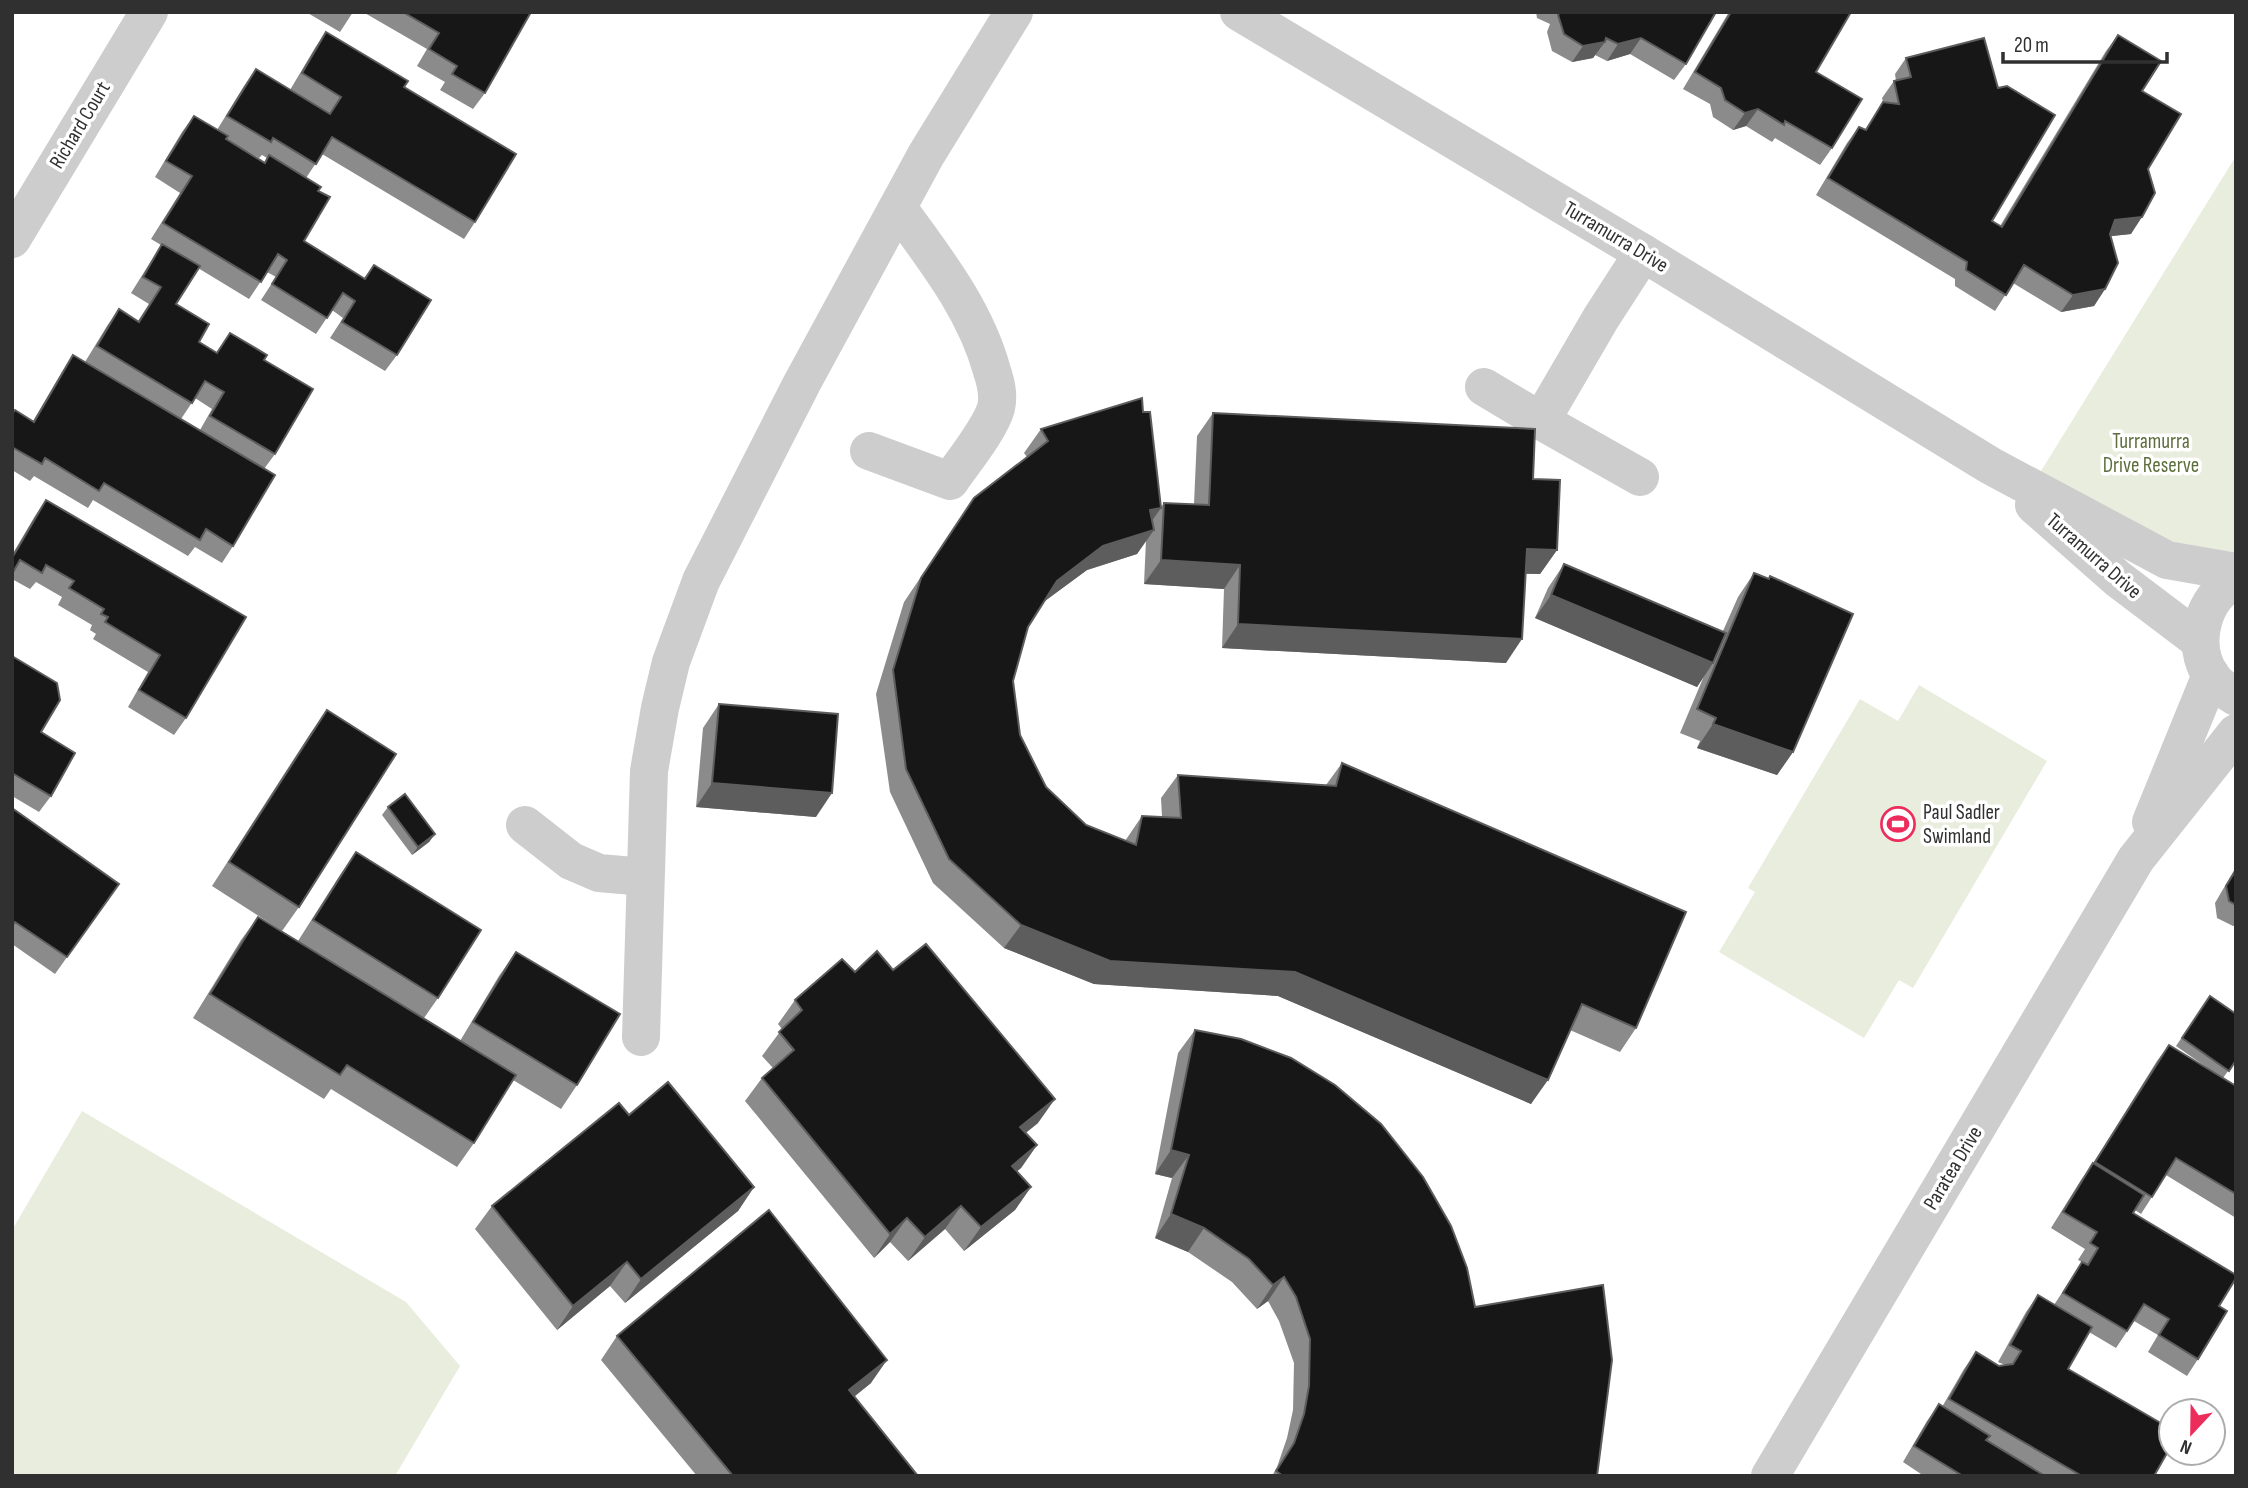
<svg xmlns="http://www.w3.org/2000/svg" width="2248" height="1488" viewBox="0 0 2248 1488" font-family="'Sofia Sans Condensed',sans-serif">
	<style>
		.green { fill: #e9edde }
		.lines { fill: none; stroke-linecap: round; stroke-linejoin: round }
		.minor { stroke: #cdcdcd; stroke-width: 38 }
		.wall { fill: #8b8b8b; fill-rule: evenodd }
		.shaded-wall { fill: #5d5d5d }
		.building { fill: #171717; stroke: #5d5d5d; stroke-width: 2 }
		.labels { text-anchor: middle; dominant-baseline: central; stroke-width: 7; stroke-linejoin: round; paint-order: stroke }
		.street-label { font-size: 21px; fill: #303030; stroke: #fff }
		.park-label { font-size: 21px; fill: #5c6e3b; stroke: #fff }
		.poi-label { font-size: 21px; fill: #303030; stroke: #fff; text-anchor: start }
	</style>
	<rect width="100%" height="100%" fill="#fff"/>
	<g class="green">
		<polygon points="2236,156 2236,572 2031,487"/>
		<polygon points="1919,685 2047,761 1913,988 1899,980 1864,1038 1719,952 1755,892 1748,888 1860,699 1898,721"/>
		<polygon points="82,1111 406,1302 460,1366 395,1476 12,1476 12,1230"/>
	</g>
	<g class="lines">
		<g class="minor">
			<polyline points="1239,12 1643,253 1991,466 2167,560 2236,572"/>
			<polyline points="12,239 149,12"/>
			<polyline points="1484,387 1541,421"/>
			<path d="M869 451 950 481C963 462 990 429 996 408 999 395 996 383 992 371 975 309 935 259 898 208"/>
			<polyline points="1640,477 1541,421 1601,318 1643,253"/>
			<polyline points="2034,505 2118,579 2200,641"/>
			<path d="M2236 580C2202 597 2190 644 2211 676 2217 685 2226 691 2236 697"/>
			<polyline points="2151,822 2211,675"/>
			<polyline points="525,825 571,861 599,873 645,877"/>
			<polyline points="641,1037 649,771 660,708 671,662 701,581 802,383 926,155 1014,12"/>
			<polyline points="1770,1476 2136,859 2236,733"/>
		</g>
	</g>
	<g class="wall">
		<polygon points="306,12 353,12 340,32"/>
		<polygon points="363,12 531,12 485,93 473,109 440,90 445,82 417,66 427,49"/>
		<polygon points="1536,12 1716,12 1686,64 1674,80 1630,54 1607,61 1595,55 1593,58 1572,62 1552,51 1547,32 1550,24 1537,18"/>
		<polygon points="1729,12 1851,12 1816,72 1832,148 1820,165 1775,138 1772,142 1746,126 1733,130 1713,117 1710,104 1683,89"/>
		<path d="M326 32 404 87 475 222 464 239 322 154 306 178 318 191 304 241 364 278 374 265 397 355 385 371 330 338 343 318 332 310 316 334 261 300 276 277 267 272 249 299 198 268 176 304 199 342 216 353 230 333 264 360 275 454 264 469 233 546 222 563 195 547 188 556 93 500 88 508 34 476 30 481 12 470V413L33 421 62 372 73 355 85 362 107 326 119 309 138 321 149 304 131 293 161 245 151 239 180 193 155 177 182 132 194 116 217 130 244 86 256 69 290 90 315 48ZM226 139 259 158 262 155 267 158 264 163ZM195 398 212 409 200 430 181 419Z"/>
		<polygon points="2118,35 2142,91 2148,169 2131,234 2110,236 2105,289 2094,306 2061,312 2013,283 1995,311 1955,286 1955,279 1816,195 1847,143 1859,127 1865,130 1883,102 1882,98 1894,81 1896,81 1895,74 1906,58 1992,221 2000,226 2106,51"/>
		<polygon points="1143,412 1161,507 1164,503 1194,504 1197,436 1213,413 1533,479 1557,550 1540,574 1526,574 1506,663 1222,648 1224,589 1144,584 1146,540 1137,554 1087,570 1043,602 1028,627 1013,681 1020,735 1046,787 1086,825 1125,841 1142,816 1162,817 1161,798 1178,775 1326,785 1342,763 1636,1028 1620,1052 1570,1030 1531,1104 1278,996 1094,984 1004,948 933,883 890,792 876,694 904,602 974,498 1027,457 1024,453 1041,429"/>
		<polygon points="46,500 246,617 186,718 174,735 128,707 148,672 93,639 96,634 90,630 92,625 58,605 62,597 36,582 30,589 12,579 12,555 35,516"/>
		<polygon points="1564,564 1723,631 1738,597 1754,573 1793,752 1777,775 1697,748 1700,741 1680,733 1704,676 1697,687 1535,618 1548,588"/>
		<polygon points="12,656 41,732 51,796 39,812 12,796"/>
		<polygon points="719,704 816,817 696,807 703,728"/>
		<polygon points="327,710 299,907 282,931 212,886 310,734"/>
		<polygon points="388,807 435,834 429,842 412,855 382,815"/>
		<polygon points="12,808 119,884 55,974 12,944"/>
		<polygon points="356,852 438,998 424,1018 460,1041 499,976 516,952 577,1085 561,1109 513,1080 474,1143 457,1167 331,1089 324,1099 193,1018 241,940 258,917 298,941 340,875"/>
		<polygon points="2236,867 2236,926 2233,926 2217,918 2215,903"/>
		<polygon points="893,970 1038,1123 1026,1133 1037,1145 1021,1168 1017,1171 1031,1187 1015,1210 964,1251 945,1229 908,1261 890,1242 874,1258 745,1101 762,1078 773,1068 762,1056 782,1029 778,1024 795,1000 855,972"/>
		<polygon points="2210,996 2236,1060 2223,1078 2236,1086 2236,1218 2166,1175 2141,1214 2135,1210 2133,1213 2219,1306 2198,1359 2187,1376 2148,1352 2158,1335 2134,1321 2116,1348 2089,1332 2068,1369 2154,1476 1924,1476 1903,1462 1927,1421 1939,1404 1942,1407 1964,1369 1976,1352 1999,1366 2005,1365 1998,1362 2026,1312 2038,1295 2054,1305 2082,1262 2078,1260 2085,1249 2051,1228 2081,1180 2093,1164 2157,1061 2169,1045 2209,1069 2176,1046"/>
		<polygon points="1195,1030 1475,1307 1597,1476 1272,1476 1277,1467 1287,1438 1293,1410 1294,1363 1279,1321 1268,1301 1257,1309 1232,1282 1188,1252 1155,1238 1172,1178 1155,1174 1178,1053"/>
		<polygon points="629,1115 754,1187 738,1211 625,1303 610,1286 557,1330 475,1229 492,1206"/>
		<polygon points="617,1336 871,1383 854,1397 918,1476 697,1476 601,1360"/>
	</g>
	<g class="shaded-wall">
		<polygon points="1641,38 1630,54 1607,61 1618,44"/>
		<polygon points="1605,42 1593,58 1572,62 1583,46"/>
		<polygon points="1758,109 1746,126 1733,130 1745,113"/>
		<polygon points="2142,217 2131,234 2104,237 2115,220"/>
		<polygon points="2105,289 2094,306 2061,312 2073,295"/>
		<polygon points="1161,508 1144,532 1150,510"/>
		<polygon points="1154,530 1137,554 1087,570 1041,604 1057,581 1103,546"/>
		<polygon points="1527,549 1557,550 1540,574 1510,573"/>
		<polygon points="1161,560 1240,565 1224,589 1144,584"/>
		<polygon points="1551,595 1713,663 1697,687 1535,618"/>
		<polygon points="1238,624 1522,639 1506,663 1222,648"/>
		<polygon points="1713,724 1793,752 1777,775 1697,748"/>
		<polygon points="712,783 832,793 816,817 696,807"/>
		<polygon points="435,834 429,842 412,855 418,847"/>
		<polygon points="1021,925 1295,972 1548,1080 1531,1104 1278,996 1094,984 1004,948"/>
		<polygon points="1055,1099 1038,1123 1003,1150 1020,1127"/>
		<polygon points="1037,1145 1021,1168 995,1190 1012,1166"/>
		<polygon points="1171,1150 1189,1155 1172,1178 1155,1174"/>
		<polygon points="754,1187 738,1211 625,1303 641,1279"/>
		<polygon points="1031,1187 1015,1210 964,1251 981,1227"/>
		<polygon points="961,1206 945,1229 908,1261 925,1237"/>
		<polygon points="1171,1214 1204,1228 1188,1252 1155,1238"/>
		<polygon points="907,1218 890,1242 874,1258 890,1234"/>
		<polygon points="627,1262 610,1286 557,1330 573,1306"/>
		<polygon points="1284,1277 1268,1301 1257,1309 1273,1285"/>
		<polygon points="887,1360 871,1383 832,1414 849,1390"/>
	</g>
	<g class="building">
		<polygon points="403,12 531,12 485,93 452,74 457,66 429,49 439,33"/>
		<polygon points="1560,12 1716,12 1686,64 1641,38 1618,44 1606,38 1605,42 1583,46 1564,34 1558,15"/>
		<polygon points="1731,12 1851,12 1816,72 1862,99 1832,148 1785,121 1784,125 1758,109 1745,113 1725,100 1721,88 1695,72"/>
		<polygon points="326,32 408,81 404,87 516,154 475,222 332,137 316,164 273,138 271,142 227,116 256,69 330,114 341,97 302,73"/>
		<polygon points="2118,35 2161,61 2142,91 2181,114 2148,169 2155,193 2142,217 2115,220 2110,234 2118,263 2105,289 2073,295 2024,265 2006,295 1966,270 1967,262 1828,178 1859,127 1866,130 1883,102 1899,104 1894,81 1911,77 1906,58 1984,38 1998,88 2007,86 2055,115 1992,221 2002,227"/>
		<polygon points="194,116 228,136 226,139 265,163 269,155 321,187 318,191 330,197 304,241 365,279 374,265 431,300 397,355 342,322 355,301 343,293 327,318 272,284 287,260 278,254 261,282 163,223 192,176 166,161"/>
		<polygon points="162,244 200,266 176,304 209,324 199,342 217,353 230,333 267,355 264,360 313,389 275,454 210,416 224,392 205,381 192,403 97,346 119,309 139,322 161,287 143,277"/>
		<polygon points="73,355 275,475 233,546 206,529 200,540 104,483 99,491 45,458 42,464 12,447 12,414 15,410 34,422"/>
		<polygon points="1142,398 1143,412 1150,412 1161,508 1150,510 1154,530 1103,546 1057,581 1028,627 1013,681 1020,735 1046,787 1086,825 1136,845 1142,816 1181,818 1178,775 1336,786 1342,763 1686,912 1636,1028 1582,1004 1548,1080 1295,972 1110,961 1021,925 949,859 906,769 893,670 921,578 974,498 1048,441 1041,429"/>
		<polygon points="1213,413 1535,429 1533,479 1560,480 1557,550 1527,549 1522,639 1238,624 1240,565 1161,560 1164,503 1209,505"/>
		<polygon points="46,500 246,617 186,718 139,690 160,655 105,622 108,617 101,614 104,609 69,588 74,581 46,565 42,573 20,560 12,574 12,558"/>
		<polygon points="1564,564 1726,633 1713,663 1551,595"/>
		<polygon points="1754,573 1769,579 1770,576 1853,614 1793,752 1713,724 1716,718 1697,709"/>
		<polygon points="12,656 57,683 60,700 41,732 75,753 51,796 12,773"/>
		<polygon points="719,704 838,714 832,793 712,783"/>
		<polygon points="327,710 396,754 299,907 229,862"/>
		<polygon points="405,794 435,834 418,847 388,807"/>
		<polygon points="12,808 119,884 67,957 15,922 12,926"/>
		<polygon points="356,852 481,930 438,998 313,920"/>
		<polygon points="2236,870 2236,905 2229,901 2226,886"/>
		<polygon points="258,917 516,1075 474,1143 347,1065 340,1075 210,994"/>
		<polygon points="926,944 1055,1099 1020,1127 1037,1145 1012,1166 1031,1187 981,1227 961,1206 925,1237 907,1218 890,1234 762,1078 794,1050 779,1032 802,1010 795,1000 842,959 855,972 877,951 893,970"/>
		<polygon points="516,952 620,1014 577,1085 473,1022"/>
		<polygon points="2210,996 2236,1014 2236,1060 2229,1071 2182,1038"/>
		<polygon points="1195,1030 1241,1039 1291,1058 1335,1085 1381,1124 1423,1177 1451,1226 1467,1268 1475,1307 1603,1285 1612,1360 1597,1476 1283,1476 1276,1471 1294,1443 1304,1414 1309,1386 1310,1339 1296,1297 1284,1277 1273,1285 1249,1259 1204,1228 1171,1214 1189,1155 1171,1150"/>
		<polygon points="2169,1045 2236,1086 2236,1194 2176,1158 2152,1197 2095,1162"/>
		<polygon points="668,1082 754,1187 641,1279 627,1262 573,1306 492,1206 619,1103 629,1115"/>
		<polygon points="2093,1163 2144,1195 2133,1213 2236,1275 2236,1278 2219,1306 2227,1311 2198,1359 2159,1335 2169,1319 2144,1304 2127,1331 2063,1293 2082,1262 2088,1265 2098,1248 2090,1243 2097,1232 2063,1212"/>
		<polygon points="769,1210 887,1360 849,1390 918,1476 733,1476 617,1336"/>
		<polygon points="2038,1295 2092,1327 2068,1369 2171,1429 2171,1446 2154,1476 2082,1476 1949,1399 1976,1352 1999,1366 2013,1364 2021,1351 2010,1345"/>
		<polygon points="1939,1404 1990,1436 1986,1440 2045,1476 1963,1476 1914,1446"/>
	</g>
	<defs>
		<g id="stadium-ring" transform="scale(1.75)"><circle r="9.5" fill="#fff" stroke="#ec2d5c" stroke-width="1.5"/><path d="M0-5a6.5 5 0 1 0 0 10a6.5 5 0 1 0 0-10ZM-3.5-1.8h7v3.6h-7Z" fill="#ec2d5c"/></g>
	</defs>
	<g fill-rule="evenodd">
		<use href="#stadium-ring" x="1898" y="824"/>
	</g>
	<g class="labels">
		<g class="street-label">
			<text transform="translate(80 125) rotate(-59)">Richard Court</text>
			<text transform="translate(1616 237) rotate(31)">Turramurra Drive</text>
			<text transform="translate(2094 556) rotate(41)">Turramurra Drive</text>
			<text transform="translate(1953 1168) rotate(-59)">Paratea Drive</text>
		</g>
		<g class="park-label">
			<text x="2151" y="441">Turramurra<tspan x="2151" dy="24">Drive Reserve</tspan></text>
		</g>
		<g class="poi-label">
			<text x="1923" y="812">Paul Sadler<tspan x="1923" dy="24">Swimland</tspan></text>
		</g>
	</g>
	<rect width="2248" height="1488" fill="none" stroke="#303030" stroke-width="28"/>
	<g transform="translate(2192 1432) rotate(202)"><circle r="33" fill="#ffffff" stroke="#acacac" stroke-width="2"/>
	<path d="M0-5L12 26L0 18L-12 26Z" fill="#ec2d5c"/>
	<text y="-10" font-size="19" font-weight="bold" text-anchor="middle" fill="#303030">N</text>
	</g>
	<path d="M2003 52v10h164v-10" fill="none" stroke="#303030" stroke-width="3.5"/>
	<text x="2014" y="52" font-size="21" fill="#303030" stroke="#ffffff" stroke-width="5" paint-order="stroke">20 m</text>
</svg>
